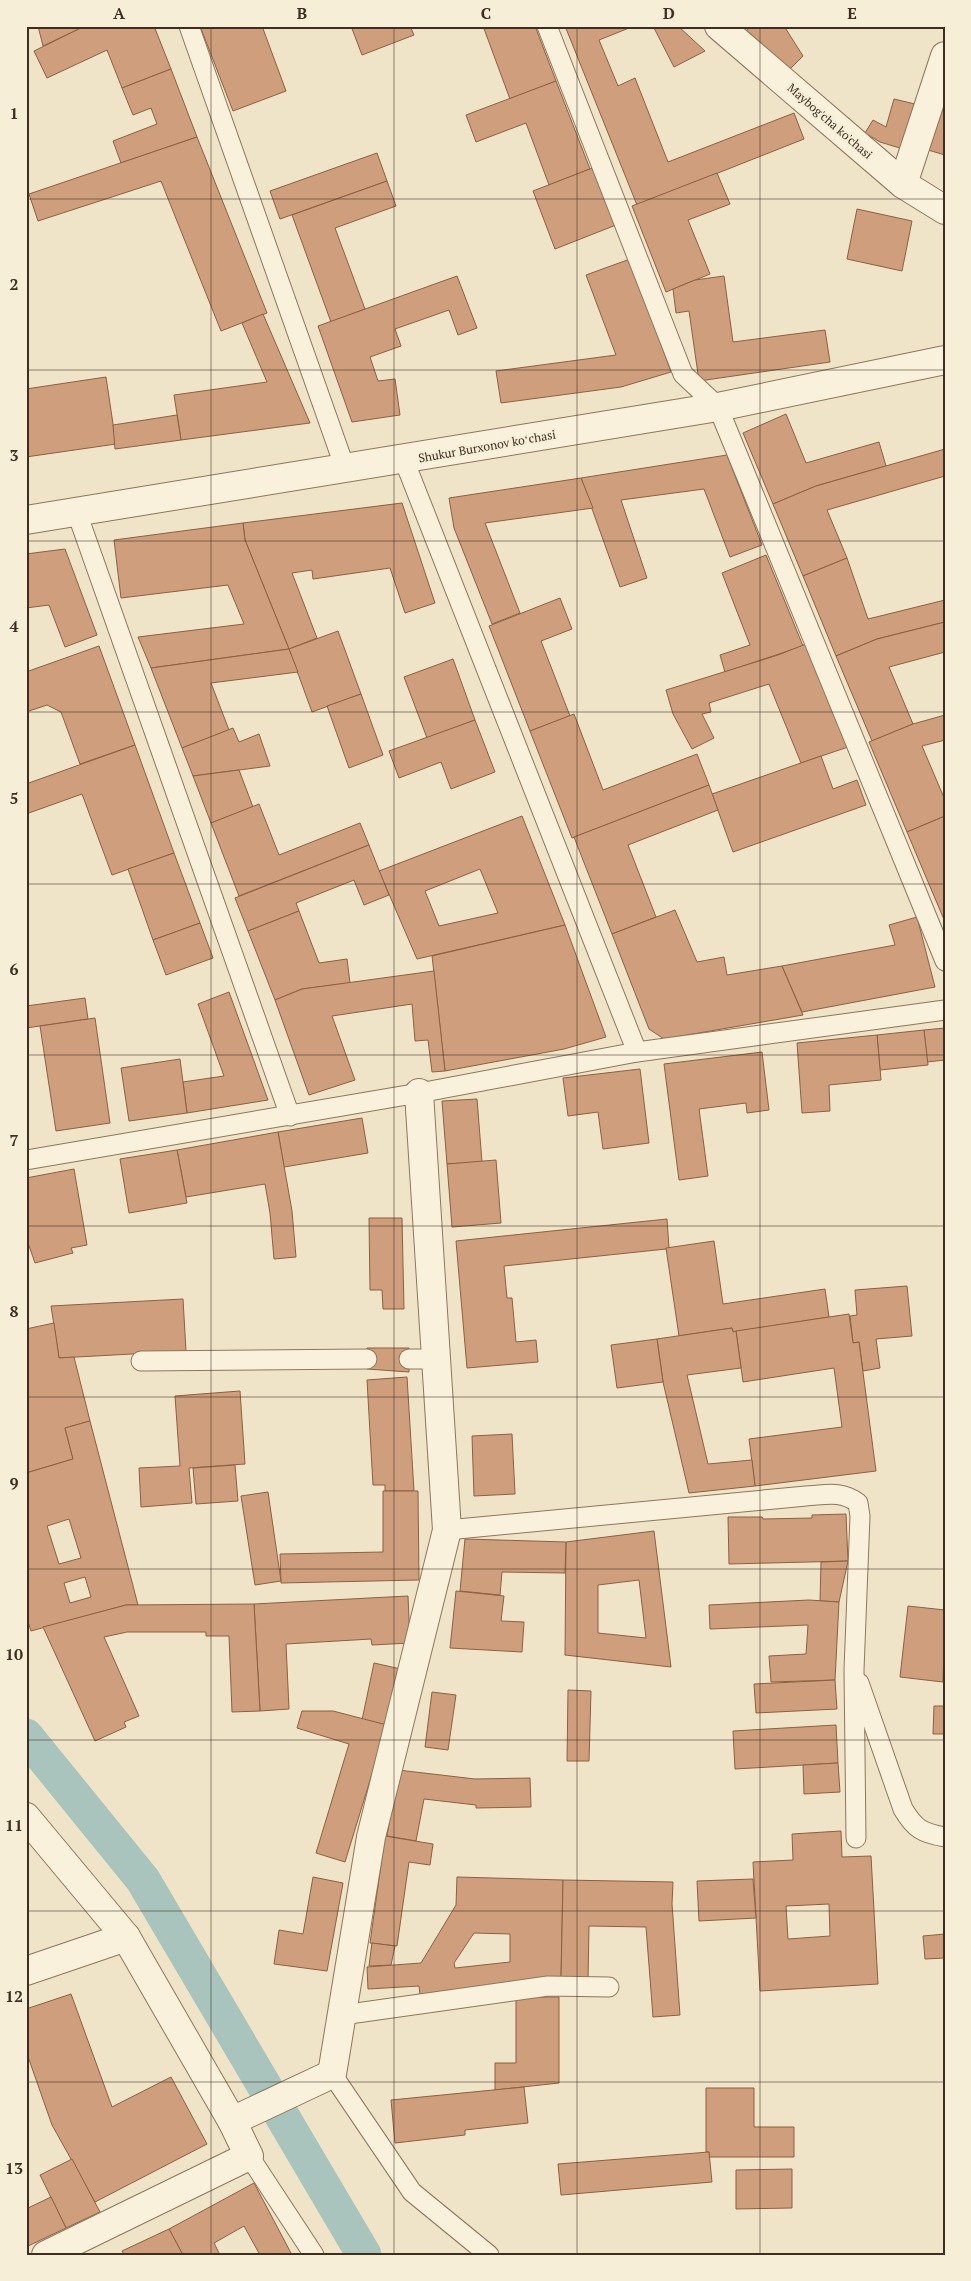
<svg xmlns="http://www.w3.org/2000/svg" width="971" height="2281" viewBox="0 0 971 2281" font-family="'PT Serif',serif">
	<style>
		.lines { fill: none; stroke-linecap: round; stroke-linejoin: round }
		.canal { stroke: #a9c4bc; stroke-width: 35 }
		.building { fill: #cf9f7d; stroke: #8d5f41; fill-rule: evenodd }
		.lane-casing { stroke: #8d765c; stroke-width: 21 }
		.street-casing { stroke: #8d765c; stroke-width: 30 }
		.lane { stroke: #faf1dc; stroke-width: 19 }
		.street { stroke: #faf1dc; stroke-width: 28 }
		.grid { fill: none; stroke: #3d2e20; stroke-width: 1; stroke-opacity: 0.55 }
		.labels { text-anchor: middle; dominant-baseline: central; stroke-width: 5; stroke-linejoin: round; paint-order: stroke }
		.street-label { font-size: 12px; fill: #3d2e20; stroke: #f7eed8 }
		.neatline { fill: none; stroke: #3d2e20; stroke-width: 2 }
		.grid-label { font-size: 16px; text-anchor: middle; font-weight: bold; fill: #3d2e20 }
	</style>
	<rect width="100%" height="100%" fill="#f0e4c8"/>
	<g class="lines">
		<polyline class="canal" points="26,1736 143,1880 364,2255"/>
	</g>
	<g class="building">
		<polygon points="38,26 85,26 43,46"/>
		<polygon points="85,26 154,26 171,69 122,88 107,50 47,78 34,51"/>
		<polygon points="200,26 262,26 286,91 233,111"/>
		<polygon points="351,26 410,26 414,35 362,55"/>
		<polygon points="483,26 535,26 556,81 510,99"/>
		<polygon points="565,26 634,26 599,40 618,86 635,78 668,162 794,113 804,139 637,205"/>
		<polygon points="653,26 678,26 705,51 674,67"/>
		<polygon points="751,26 784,26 803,56 787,72 745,32"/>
		<polygon points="171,69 197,137 121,163 113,141 157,124 151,108 133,115 122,88"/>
		<polygon points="556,81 590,169 549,185 526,123 476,142 466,115"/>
		<polygon points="945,92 945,155 928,150"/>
		<polygon points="894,99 915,104 903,149 880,142 865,133 873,120 886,127"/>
		<polygon points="197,137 267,313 221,331 161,181 38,221 29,194"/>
		<polygon points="377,153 387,181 280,219 270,191"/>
		<polygon points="595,167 616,225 555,249 533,191"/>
		<polygon points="717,173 730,204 688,220 710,274 666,292 632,206"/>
		<polygon points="387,181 396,206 335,228 365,309 331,322 292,215"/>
		<polygon points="857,209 912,221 902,271 847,259"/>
		<polygon points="630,259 671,372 621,387 501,403 496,371 616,355 586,275"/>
		<polygon points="457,276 477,328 458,335 449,310 395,329 401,346 370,357 378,381 395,379 400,415 352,422 318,326"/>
		<polygon points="724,276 733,342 825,330 830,362 699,381 689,311 676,313 673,289 695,280"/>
		<polygon points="263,314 310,423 181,440 174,395 267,382 242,323"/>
		<polygon points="106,377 116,444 26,457 26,389"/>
		<polygon points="786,414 806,463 879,442 886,466 816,486 773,504 743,433"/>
		<polygon points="177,415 181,440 115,449 113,425"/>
		<polygon points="945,449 945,476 827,510 847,558 803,576 773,504 816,486"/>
		<polygon points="727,455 762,545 730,557 704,489 621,500 647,578 620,587 581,478"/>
		<polygon points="581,478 593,508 485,523 520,613 492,624 454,528 449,498"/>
		<polygon points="402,503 435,603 405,613 390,568 313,579 312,570 292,573 317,638 289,649 245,540 243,523"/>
		<polygon points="243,523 245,540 289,649 151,668 138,637 244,624 228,585 121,598 114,540"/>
		<polygon points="65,549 97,635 65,647 49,605 26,608 26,554"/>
		<polygon points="766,555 803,646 725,672 720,655 750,645 722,573"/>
		<polygon points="847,558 868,619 945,600 945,622 877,639 836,656 803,576"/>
		<polygon points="560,598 572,629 541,641 570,716 530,731 489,626"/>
		<polygon points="945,622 945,652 889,667 913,724 872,741 836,656 877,639"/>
		<polygon points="338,631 361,694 312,712 289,649"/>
		<polygon points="806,644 848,747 801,763 769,684 709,703 711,712 702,714 714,738 692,749 673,714 666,690 778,655"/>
		<polygon points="99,646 135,745 80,764 61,712 47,705 26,712 26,672"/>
		<polygon points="289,649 298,672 211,683 229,730 182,748 151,668"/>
		<polygon points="453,659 475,720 427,738 404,677"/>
		<polygon points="361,694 383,755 349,768 327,706"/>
		<polygon points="574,714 603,790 697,754 709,785 572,838 530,731"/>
		<polygon points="945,715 945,740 922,746 945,800 945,816 907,832 869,742 913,724"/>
		<polygon points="475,720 495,772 451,789 441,762 399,778 389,751"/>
		<polygon points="233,728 239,742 259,734 270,766 193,776 182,748"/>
		<polygon points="135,745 174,853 112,875 82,794 26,814 26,784"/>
		<polygon points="821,756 833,789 857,780 866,805 733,852 712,794"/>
		<polygon points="239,770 253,807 211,823 193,776"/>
		<polygon points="709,785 718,810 628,845 656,917 612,934 574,837"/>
		<polygon points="259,804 279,855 360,823 369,845 239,896 211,823"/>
		<path d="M522 816 565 925 417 959 379 871ZM480 869 498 913 439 926 425 891Z"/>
		<polygon points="945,816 945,922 907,832"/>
		<polygon points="369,845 389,895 364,905 354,880 296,903 299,911 248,931 235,898"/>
		<polygon points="174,853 200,923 153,940 128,869"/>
		<polygon points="675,910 697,962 724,957 727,975 782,966 803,1015 664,1039 649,1029 612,934"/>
		<polygon points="299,911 319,963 347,959 350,983 302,989 275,1000 248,931"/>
		<polygon points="917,917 935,987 802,1012 782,966 895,945 889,925"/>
		<polygon points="200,923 213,958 166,975 153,940"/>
		<polygon points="565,925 606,1037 564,1049 445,1071 432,956"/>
		<polygon points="434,971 445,1071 432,1072 428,1040 415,1041 412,1004 332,1016 355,1080 309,1095 275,1000 302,989"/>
		<polygon points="229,992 268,1100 187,1113 183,1082 224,1076 198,1004"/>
		<polygon points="85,998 88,1019 26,1028 26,1006"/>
		<polygon points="95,1018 110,1123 56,1131 40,1026"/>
		<polygon points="945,1028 945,1060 927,1062 924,1030"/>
		<polygon points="924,1030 928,1065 880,1070 877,1035"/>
		<polygon points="877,1035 881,1080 829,1085 830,1111 802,1113 797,1043"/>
		<polygon points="762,1052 769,1110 747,1113 746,1103 699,1109 708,1176 679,1180 664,1064"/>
		<polygon points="180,1059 187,1113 129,1121 121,1068"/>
		<polygon points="640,1069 649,1143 603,1149 598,1112 568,1116 563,1078"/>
		<polygon points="477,1099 482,1162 447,1164 442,1101"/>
		<polygon points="362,1118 368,1153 284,1167 278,1132"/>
		<polygon points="278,1132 292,1211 296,1257 274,1259 270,1213 265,1184 186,1197 177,1150"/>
		<polygon points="177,1150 187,1203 129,1213 120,1159"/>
		<polygon points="496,1160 501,1223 452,1227 447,1164"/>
		<polygon points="74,1169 87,1245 71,1248 73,1253 35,1263 26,1237 26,1178"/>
		<polygon points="369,1218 402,1218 404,1309 383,1309 382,1290 370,1290"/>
		<polygon points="667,1219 669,1248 666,1249 504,1266 507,1298 512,1298 516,1342 536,1340 538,1362 467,1368 456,1241"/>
		<polygon points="714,1241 723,1304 825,1289 829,1317 733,1332 732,1328 679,1336 666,1248"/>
		<polygon points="907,1286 912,1336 876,1339 880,1368 863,1371 859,1342 853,1343 850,1316 857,1315 855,1290"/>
		<polygon points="183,1299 186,1351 59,1358 51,1306"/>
		<polygon points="849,1314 853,1343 859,1342 876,1471 755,1486 749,1439 842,1427 834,1368 743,1382 736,1331"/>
		<polygon points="54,1323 59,1358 74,1357 90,1421 65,1428 73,1459 26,1473 26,1329"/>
		<polygon points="732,1328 733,1332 736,1331 741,1368 687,1375 708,1464 752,1460 755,1486 689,1493 663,1382 657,1339"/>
		<polygon points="657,1339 663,1382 617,1388 611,1345"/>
		<polygon points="367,1348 409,1348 409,1372 367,1369"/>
		<polygon points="407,1377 414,1491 385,1491 385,1485 373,1485 367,1380"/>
		<polygon points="240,1391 245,1464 189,1468 192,1503 141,1507 139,1468 180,1466 175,1396"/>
		<path d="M90 1421 138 1605H126L31 1631 26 1616V1473L73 1459 65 1428ZM69 1519 81 1558 59 1564 47 1526ZM85 1577 91 1597 70 1603 64 1583Z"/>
		<polygon points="512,1434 515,1494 474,1496 472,1436"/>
		<polygon points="235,1465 238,1501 196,1504 193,1468"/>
		<polygon points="383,1491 418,1491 419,1580 281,1583 280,1554 383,1552"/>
		<polygon points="268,1492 281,1581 255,1585 241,1496"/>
		<polygon points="846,1514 848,1561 729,1564 728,1517 762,1517 763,1519 812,1518 812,1515"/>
		<path d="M654 1531 671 1667 565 1655 566 1542ZM639 1580 646 1638 598 1633V1585Z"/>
		<polygon points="465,1539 566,1542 565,1573 502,1572 500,1595 460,1591"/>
		<polygon points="848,1561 839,1602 820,1601 821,1562"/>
		<polygon points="456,1591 504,1596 501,1621 524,1622 522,1652 450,1648"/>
		<polygon points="408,1596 410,1643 372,1645 371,1639 286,1644 289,1709 260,1711 254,1604"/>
		<polygon points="809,1600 839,1602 835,1680 771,1682 769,1656 806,1654 808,1625 710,1629 709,1605"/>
		<polygon points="254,1604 260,1711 232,1712 229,1636 206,1636 206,1632 127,1632 104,1637 139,1716 124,1722 126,1727 95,1741 43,1627 126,1605"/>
		<polygon points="908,1606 945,1610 943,1682 900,1677"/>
		<polygon points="374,1663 405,1670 387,1725 362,1720"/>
		<polygon points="835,1680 837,1709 756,1713 754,1684"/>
		<polygon points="568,1690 591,1691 589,1761 567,1761"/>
		<polygon points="432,1692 456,1695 448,1750 425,1747"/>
		<polygon points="934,1706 945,1706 945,1734 933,1734"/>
		<polygon points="302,1711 333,1711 387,1725 345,1862 316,1853 349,1744 297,1728"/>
		<polygon points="836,1725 838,1763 735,1769 733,1731"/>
		<polygon points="838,1763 840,1792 804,1794 803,1765"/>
		<polygon points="398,1770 475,1779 530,1778 531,1807 476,1808 476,1805 424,1799 416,1841 387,1836"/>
		<path d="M841 1831 842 1857 871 1856 878 1984 760 1991 753 1862 793 1860 792 1834ZM829 1904 830 1936 788 1939 786 1906Z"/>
		<polygon points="385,1836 433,1844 430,1865 409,1862 397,1946 370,1943"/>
		<polygon points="313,1877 343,1883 327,1971 274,1964 279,1930 303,1934"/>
		<path d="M457 1877 563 1880 561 1979 420 1995 419 1986 368 1989 367 1967 421 1963 456 1905ZM474 1933 510 1934V1962L455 1968 454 1963Z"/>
		<polygon points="753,1879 756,1918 699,1921 697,1881"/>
		<polygon points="563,1880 673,1882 672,1904 680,2015 653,2017 646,1927 589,1926 588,1980 561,1979"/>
		<polygon points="945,1934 945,1958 925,1959 923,1936"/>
		<polygon points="372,1943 395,1946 391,1965 369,1966"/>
		<polygon points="71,1994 112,2107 171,2077 207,2144 95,2202 52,2125 26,2051 26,2009"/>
		<polygon points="516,1997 559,1997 559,2083 495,2090 495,2063 516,2063"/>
		<polygon points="524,2087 528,2123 465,2130 465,2135 395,2143 391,2100"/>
		<polygon points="706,2088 754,2088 754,2127 794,2127 794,2157 709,2157 709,2152 706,2152"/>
		<polygon points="709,2152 712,2182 561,2195 558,2164"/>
		<polygon points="72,2159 100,2212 66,2228 40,2175"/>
		<polygon points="792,2169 792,2208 736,2209 736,2170"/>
		<polygon points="254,2183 292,2255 260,2255 244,2226 214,2243 220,2255 183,2255 169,2229"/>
		<polygon points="51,2197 66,2228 26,2247 26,2209"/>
		<polygon points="169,2229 183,2255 124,2255 122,2251"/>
	</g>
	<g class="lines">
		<g class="lane-casing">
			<g id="lane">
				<polyline points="189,26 345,468"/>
				<polyline points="547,26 683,374 718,407 945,961"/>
				<polyline points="404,460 637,1052"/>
				<polyline points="77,513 290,1116"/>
				<polyline points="26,1160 419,1093 637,1052 945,1010"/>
				<polyline points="409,1359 436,1359"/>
				<polyline points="141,1361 367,1359"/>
				<path d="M447 1530 806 1496C825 1495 841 1490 858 1503L860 1516 854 1670 856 1838"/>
				<path d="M859 1683 903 1809C915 1829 922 1833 945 1837"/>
				<polyline points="342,2015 548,1986 609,1987"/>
				<polyline points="332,2074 412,2192 489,2255"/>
				<polyline points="249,2156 314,2255"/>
			</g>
		</g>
		<g class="street-casing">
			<g id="street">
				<polyline points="719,26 903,184 945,210"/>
				<polyline points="903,184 945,56"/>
				<polyline points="26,520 718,407 945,360"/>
				<polyline points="26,1817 126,1937 232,2121 332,2074 371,1837 447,1530 419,1093"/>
				<polyline points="26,1971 126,1937"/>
				<polyline points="46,2255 249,2156 232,2121"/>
			</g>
		</g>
		<use href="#lane" class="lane"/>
		<use href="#street" class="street"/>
	</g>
	<path class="grid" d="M211 26V2255M394 26V2255M577 26V2255M760 26V2255M26 199H945M26 370H945M26 541H945M26 712H945M26 884H945M26 1055H945M26 1226H945M26 1397H945M26 1569H945M26 1740H945M26 1911H945M26 2082H945"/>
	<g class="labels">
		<g class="street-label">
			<text transform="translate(830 121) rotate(41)">Maybog'cha ko'chasi</text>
			<text transform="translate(487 446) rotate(-10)">Shukur Burxonov koʻchasi</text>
		</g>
	</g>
	<rect width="971" height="2281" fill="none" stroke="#f7eed8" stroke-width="55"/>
	<rect x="28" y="28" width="916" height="2226" class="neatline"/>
	<g class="grid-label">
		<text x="119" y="19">A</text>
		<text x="302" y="19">B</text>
		<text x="486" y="19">C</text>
		<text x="669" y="19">D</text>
		<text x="852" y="19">E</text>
		<text x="14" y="119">1</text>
		<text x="14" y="290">2</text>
		<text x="14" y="461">3</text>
		<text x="14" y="632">4</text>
		<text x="14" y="804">5</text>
		<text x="14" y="975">6</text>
		<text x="14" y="1146">7</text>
		<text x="14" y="1317">8</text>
		<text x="14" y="1489">9</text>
		<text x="14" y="1660">10</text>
		<text x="14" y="1831">11</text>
		<text x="14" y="2002">12</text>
		<text x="14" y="2174">13</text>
	</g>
</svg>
